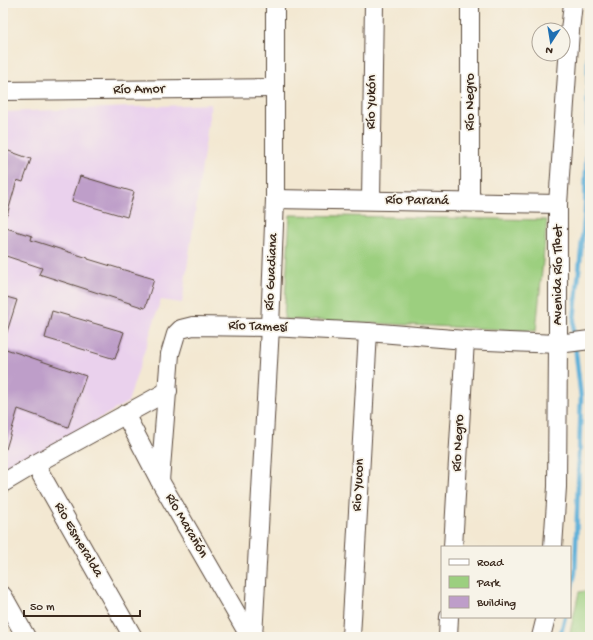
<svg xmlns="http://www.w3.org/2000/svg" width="593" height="640" viewBox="0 0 593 640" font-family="'Gochi Hand',sans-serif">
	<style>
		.built { fill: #ead1ed }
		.green { fill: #9ccf7f; stroke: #6c7c4e }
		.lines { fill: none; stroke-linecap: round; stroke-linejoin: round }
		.stream { stroke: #5eb0d9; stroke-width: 4.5 }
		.building { fill: #be9ec9 }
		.minor-casing { stroke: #574639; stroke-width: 20 }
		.minor { stroke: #fff; stroke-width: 18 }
		.labels { text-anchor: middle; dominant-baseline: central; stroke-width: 3.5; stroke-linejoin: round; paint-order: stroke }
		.street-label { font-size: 14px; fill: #3b2a1e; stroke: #f7f3e8 }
	</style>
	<rect width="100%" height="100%" fill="#f7f3e8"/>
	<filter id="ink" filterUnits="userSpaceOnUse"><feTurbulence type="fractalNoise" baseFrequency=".025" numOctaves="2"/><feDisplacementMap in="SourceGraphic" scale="8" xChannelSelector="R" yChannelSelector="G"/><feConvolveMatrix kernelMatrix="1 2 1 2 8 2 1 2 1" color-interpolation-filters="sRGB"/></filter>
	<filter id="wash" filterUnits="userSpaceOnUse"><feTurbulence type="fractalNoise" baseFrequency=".012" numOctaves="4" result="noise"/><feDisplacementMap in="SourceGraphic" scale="16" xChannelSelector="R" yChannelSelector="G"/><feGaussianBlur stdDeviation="0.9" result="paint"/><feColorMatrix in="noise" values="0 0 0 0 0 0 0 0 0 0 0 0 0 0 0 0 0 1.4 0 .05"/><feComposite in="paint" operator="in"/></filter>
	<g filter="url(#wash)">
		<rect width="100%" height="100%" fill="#f3e8d2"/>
		<g class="built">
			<polygon points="211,104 182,303 161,300 128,402 3,474 3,112"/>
			<polygon points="590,526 590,588 586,589"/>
		</g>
		<g class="green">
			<polygon points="290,215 547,220 536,331 284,319"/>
			<polygon points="590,590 590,637 569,637 579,592"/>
		</g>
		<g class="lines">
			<g class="stream">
				<polyline points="574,338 573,329 585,212 588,90 588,5 590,3"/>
				<polyline points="570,595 575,573 581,398 575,345"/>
				<polyline points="560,637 565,617"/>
			</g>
		</g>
		<g id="blocks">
			<g class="building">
				<polygon points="3,149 31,159 23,182 17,180 7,215 3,215"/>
				<polygon points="80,176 134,192 127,217 72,201"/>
				<polygon points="3,227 32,236 31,240 88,258 88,259 154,279 145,308 39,274 42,268 3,255"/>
				<polygon points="3,296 17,300 6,335 3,335"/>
				<polygon points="52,311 124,332 115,359 45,338"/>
				<polygon points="3,348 86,376 68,427 18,409 6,449 3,448"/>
			</g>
		</g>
	</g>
	<g filter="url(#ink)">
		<use href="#blocks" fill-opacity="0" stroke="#574639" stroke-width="1"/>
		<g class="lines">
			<g class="minor-casing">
				<g id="minor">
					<polyline points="3,91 275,88"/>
					<polyline points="275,199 558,204"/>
					<polyline points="371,200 374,3"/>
					<polyline points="470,202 470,3"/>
					<polyline points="125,414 160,481 250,637"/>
					<polyline points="35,464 133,637"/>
					<polyline points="160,481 170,354 176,334 181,329 193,326 270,327 368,332 465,340 558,344 590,340"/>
					<polyline points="3,483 35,464 168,391"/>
					<polyline points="453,547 465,340"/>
					<polyline points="553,547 557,487 558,344 558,204 570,31 573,3"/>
					<polyline points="3,596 26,637"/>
					<polyline points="253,637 270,327 275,199 275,3"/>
					<polyline points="351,637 368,332"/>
					<polyline points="448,637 449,617"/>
					<polyline points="541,637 546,617"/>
				</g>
			</g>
			<use href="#minor" class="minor"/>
		</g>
	</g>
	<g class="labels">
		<g class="street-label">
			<text transform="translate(139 90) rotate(-1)">Río Amor</text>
			<text transform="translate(372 102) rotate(-89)">Río Yukón</text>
			<text transform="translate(470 102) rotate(-90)">Río Negro</text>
			<text transform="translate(417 201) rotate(1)">Río Paraná</text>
			<text transform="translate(272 272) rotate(-87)">Río Guadiana</text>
			<text transform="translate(558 275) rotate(-90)">Avenida Río Tíbet</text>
			<text transform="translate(258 327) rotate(2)">Río Tamesí</text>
			<text transform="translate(459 443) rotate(-87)">Río Negro</text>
			<text transform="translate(359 485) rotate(-87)">Rio Yucon</text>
			<text transform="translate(186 526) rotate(60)">Río Marañón</text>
			<text transform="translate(78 540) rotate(60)">Rio Esmeralda</text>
		</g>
	</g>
	<rect width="593" height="640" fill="none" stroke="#f7f3e8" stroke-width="16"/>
	<rect x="441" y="546" width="130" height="72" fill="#f7f3e8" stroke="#aca397"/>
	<rect x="449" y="559" width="20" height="6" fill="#ffffff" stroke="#aca397"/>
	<text x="477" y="566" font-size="12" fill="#3b2a1e">Road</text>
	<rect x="449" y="576" width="20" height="12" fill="#9ccf7f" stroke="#aca397"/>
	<text x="477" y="586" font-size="12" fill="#3b2a1e">Park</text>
	<rect x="449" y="596" width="20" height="12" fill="#be9ec9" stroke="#aca397"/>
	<text x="477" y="606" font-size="12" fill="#3b2a1e">Building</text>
	<g transform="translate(551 42) rotate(192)"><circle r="19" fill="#f7f3e8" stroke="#aca397"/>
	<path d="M0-3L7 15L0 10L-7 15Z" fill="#1f6fb2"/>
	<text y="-6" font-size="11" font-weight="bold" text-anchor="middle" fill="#3b2a1e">N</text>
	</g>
	<path d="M24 610v6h116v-6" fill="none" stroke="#3b2a1e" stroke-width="2"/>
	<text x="30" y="610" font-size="12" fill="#3b2a1e" stroke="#f7f3e8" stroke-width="3" paint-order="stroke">50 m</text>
</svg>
